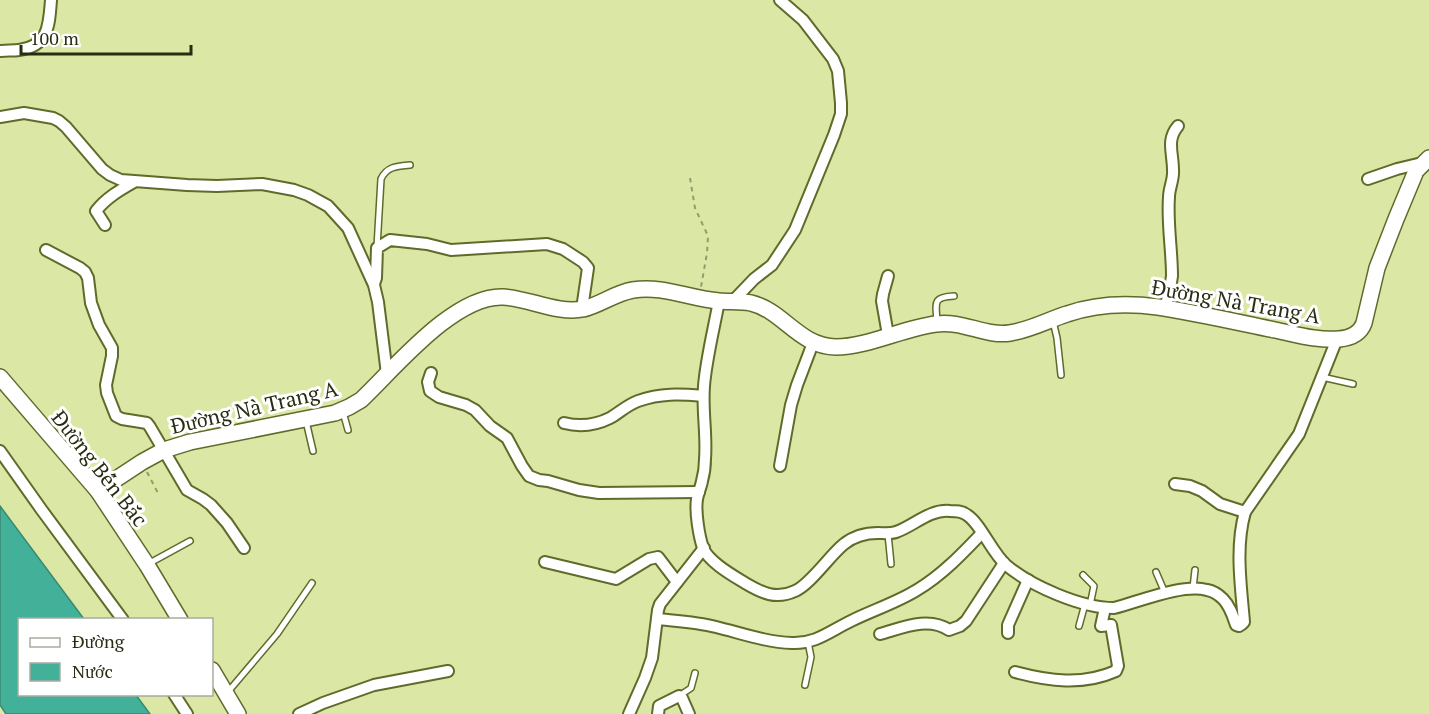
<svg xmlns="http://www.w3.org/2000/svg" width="1429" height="714" viewBox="0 0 1429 714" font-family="'PT Serif',serif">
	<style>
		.water { fill: #43b099; stroke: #3b8870; stroke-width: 1.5 }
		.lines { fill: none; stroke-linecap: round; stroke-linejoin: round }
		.lane-casing { stroke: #606a2a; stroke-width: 8 }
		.street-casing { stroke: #606a2a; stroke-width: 14 }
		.secondary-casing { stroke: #606a2a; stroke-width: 18 }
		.path { stroke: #949c69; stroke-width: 2; stroke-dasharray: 4.5 4.5; stroke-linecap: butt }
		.lane { stroke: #fff; stroke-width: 5 }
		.street { stroke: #fff; stroke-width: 10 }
		.secondary { stroke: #fff; stroke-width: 15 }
		.labels { text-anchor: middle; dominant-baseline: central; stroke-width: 6; stroke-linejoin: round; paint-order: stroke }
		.street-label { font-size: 21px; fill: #282c11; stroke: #fff }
	</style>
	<rect width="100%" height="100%" fill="#dbe7a4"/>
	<polygon class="water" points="0,506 84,619 20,620 20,694 136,695 150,714 6,714 0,705"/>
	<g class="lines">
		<g class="lane-casing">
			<g id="lane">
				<path d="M377 247 381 179C387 166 398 166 410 165"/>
				<polyline points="1053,321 1057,338 1061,375"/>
				<path d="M937 322C936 303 932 297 954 296"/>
				<polyline points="1322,377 1353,384"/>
				<polyline points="343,412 348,430"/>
				<polyline points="306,421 313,451"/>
				<polyline points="888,534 891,564"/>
				<polyline points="148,564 190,541"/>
				<polyline points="1156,572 1165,593"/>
				<polyline points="1083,575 1094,586 1090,605"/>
				<polyline points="1193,588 1195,570"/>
				<polyline points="1079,626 1085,604"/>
				<polyline points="805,685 811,657 808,642"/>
				<polyline points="227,693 277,634 312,583"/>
				<polyline points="679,696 691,688 695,673"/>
			</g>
		</g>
		<g class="street-casing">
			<g id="street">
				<path d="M0 51C6 50 13 51 19 50 49 46 49 25 51 0"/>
				<polyline points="0,117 24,113 53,118 59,121 66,127 102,169 110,175 121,180 187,185 217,186 262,184 294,190 308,195 328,206 348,228 374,285 378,302 387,374"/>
				<polyline points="1368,179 1397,169 1422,163"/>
				<path d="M105 225 96 211C106 198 120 190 134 182"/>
				<polyline points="46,250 80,268 85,272 88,278 91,303 99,325 112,348 112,356 106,385 107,393 116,416 122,419 147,423 150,427 187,490 203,499 211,505 227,523 244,548"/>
				<polyline points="888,276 883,294 882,301 888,335"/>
				<polyline points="374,284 376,278 377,248 390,240 427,244 451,250 547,244 563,249 583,262 588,268 582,309"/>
				<path d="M719 301C714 328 706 360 704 386 702 411 707 435 705 459 705 466 704 474 702 481 701 487 698 493 697 499 695 512 699 536 703 548 709 562 732 575 745 583 762 593 776 600 795 591 810 585 830 555 844 544 854 536 865 533 878 533 884 533 890 534 896 532 914 526 929 509 950 511 956 511 962 511 967 515 981 524 992 553 1006 565 1031 586 1081 608 1114 608 1138 602 1183 583 1207 590 1213 591 1219 595 1223 599 1230 606 1233 616 1236 625L1239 626 1242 624 1244 622C1241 586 1235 547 1245 512L1299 434 1337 339"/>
				<polyline points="733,301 754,279 772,265 795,230 834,135 841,114 841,103 838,71 833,59 803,20 780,0"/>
				<path d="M1165 308 1170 289 1172 276C1172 250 1167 223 1169 197 1169 188 1174 179 1173 170 1173 153 1166 140 1178 126"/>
				<polyline points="431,373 428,382 430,391 439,397 466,405 475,410 490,426 507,438 522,466 529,476 539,480 548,481 579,490 599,493 699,492"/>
				<path d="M564 423C580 427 594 426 610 418 619 413 627 405 638 401 661 393 679 394 703 396"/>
				<polyline points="0,451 41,509 123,620"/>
				<polyline points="780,466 791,405 797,385 813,343"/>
				<polyline points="1175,484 1190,486 1202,491 1220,504 1245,512"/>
				<polyline points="545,562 616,579 649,559 658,557 677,582"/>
				<path d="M657 619C676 621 697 622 716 627 741 633 765 642 792 643 816 644 830 631 851 621 871 611 898 602 917 590 942 575 962 554 982 533"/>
				<polyline points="1008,633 1008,625 1028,580"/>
				<path d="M880 634C902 628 928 616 949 630L960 626 966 621 1004 563"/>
				<path d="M1015 672C1049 681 1082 686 1116 671L1118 666 1111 625 1101 626 1105 608"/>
				<polyline points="174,694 187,714"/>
				<polyline points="299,714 323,703 374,685 448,671"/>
				<polyline points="629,714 645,678 652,658 658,610 660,604 704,548"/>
				<polyline points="658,714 659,706 679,696 682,698 689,714"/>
			</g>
		</g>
		<g class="secondary-casing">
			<g id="secondary">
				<polyline points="0,377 98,491 147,565 180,620"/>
				<path d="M98 491 142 462 164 450 190 442 335 413 349 407 361 400C395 368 454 295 503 297 528 298 557 314 583 309 600 305 615 293 633 290 663 285 690 299 719 301 729 302 740 301 751 303 784 311 798 346 836 347 867 347 904 328 936 324 962 320 986 337 1010 333 1030 330 1048 320 1067 314 1096 304 1128 303 1158 307 1197 313 1236 322 1275 330 1295 334 1317 341 1339 339 1351 338 1360 334 1364 323L1377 268 1396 219 1416 171 1429 158"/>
				<polyline points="212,670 238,714"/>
			</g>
		</g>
		<g class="path">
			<polyline points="690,178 695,208 708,236 707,253 701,287"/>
			<polyline points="147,472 159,495"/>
		</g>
		<use href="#lane" class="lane"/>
		<use href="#street" class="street"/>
		<use href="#secondary" class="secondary"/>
	</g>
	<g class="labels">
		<g class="street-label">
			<text transform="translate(1236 301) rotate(10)">Đường Nà Trang A</text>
			<text transform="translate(254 407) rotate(-13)">Đường Nà Trang A</text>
			<text transform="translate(100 468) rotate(52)">Đường Bến Bắc</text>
		</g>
	</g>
	<rect x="18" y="618" width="195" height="78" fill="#ffffff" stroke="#a9aba0" stroke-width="1.5"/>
	<rect x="30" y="638" width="30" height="9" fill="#ffffff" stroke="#a9aba0" stroke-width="1.5"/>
	<text x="72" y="648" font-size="18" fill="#282c11">Đường</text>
	<rect x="30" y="663" width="30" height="18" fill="#43b099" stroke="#a9aba0" stroke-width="1.5"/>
	<text x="72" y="678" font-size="18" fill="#282c11">Nước</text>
	<path d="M21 45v9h170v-9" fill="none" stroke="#282c11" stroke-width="3"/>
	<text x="30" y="45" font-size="18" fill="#282c11" stroke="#ffffff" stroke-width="4.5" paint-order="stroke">100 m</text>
</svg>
